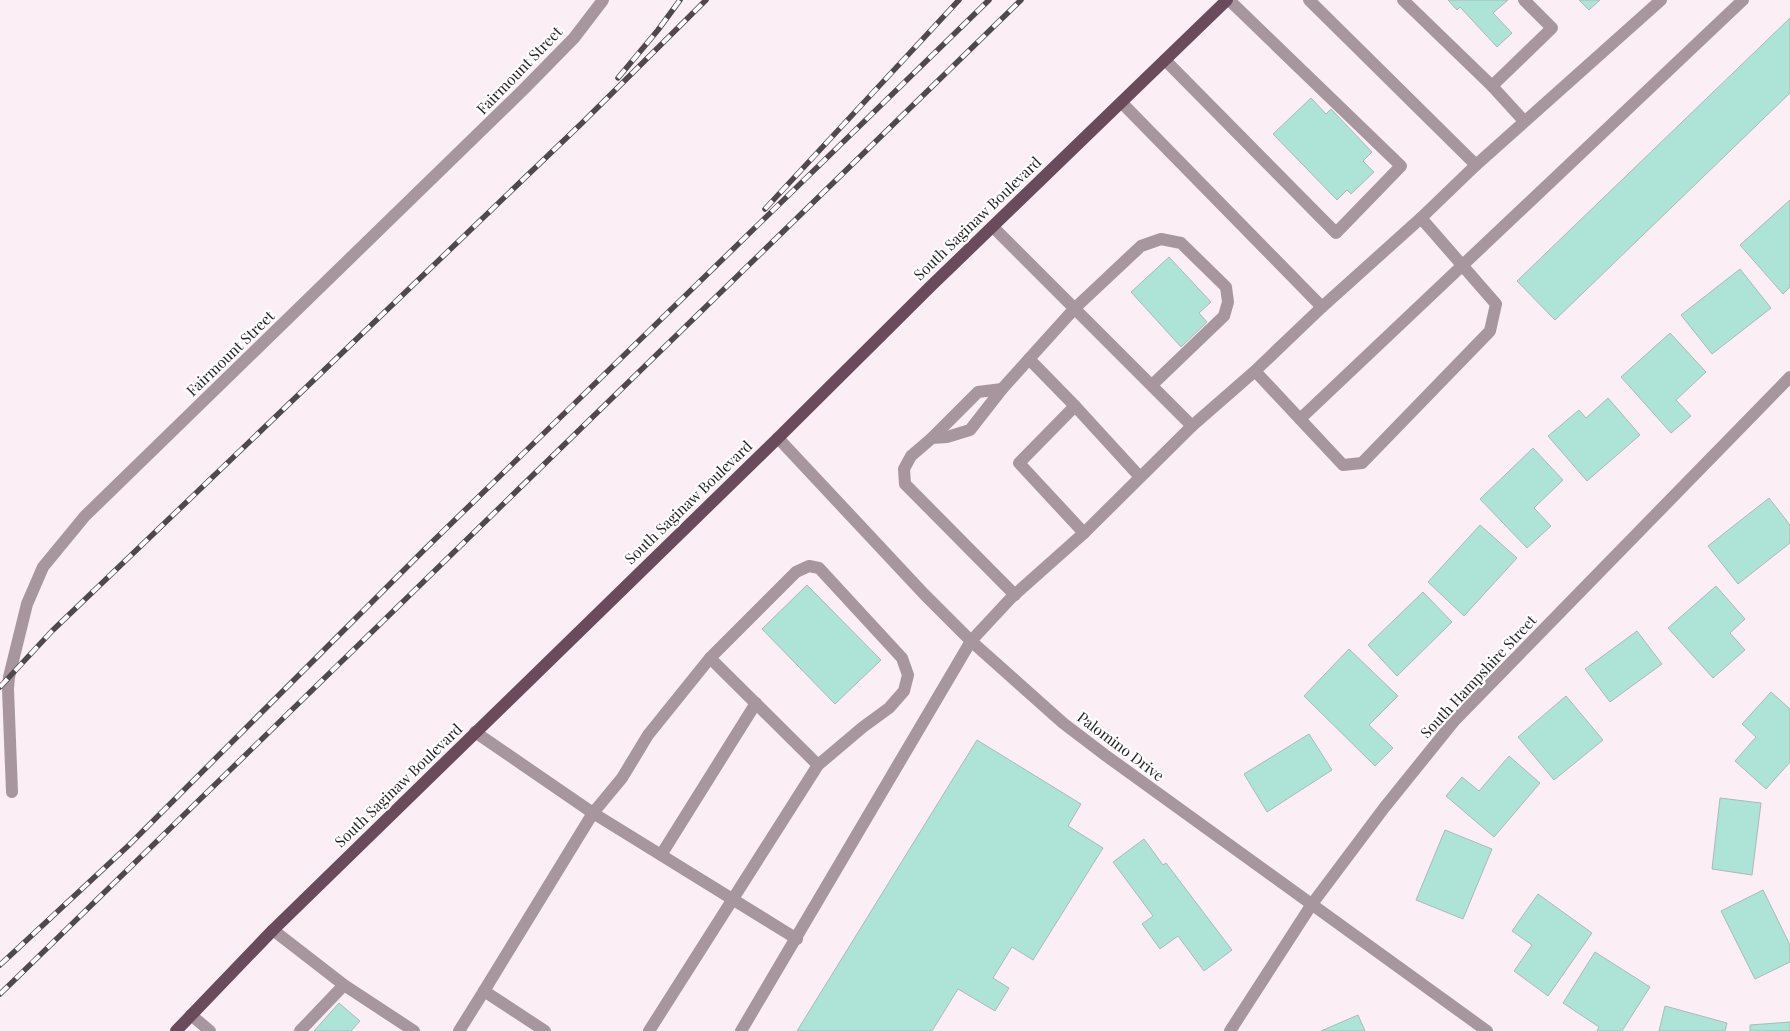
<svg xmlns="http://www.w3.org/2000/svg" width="1790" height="1031" viewBox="0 0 1790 1031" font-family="'Playfair Display',serif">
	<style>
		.building { fill: #aee3d7; stroke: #acbab6 }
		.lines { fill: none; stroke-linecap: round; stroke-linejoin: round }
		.service { stroke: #a8969f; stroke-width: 12 }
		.minor { stroke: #a8969f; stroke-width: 12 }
		.primary { stroke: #6a4b5b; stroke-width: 12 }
		.rail-casing { stroke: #50494c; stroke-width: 5.5 }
		.rail { stroke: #fff; stroke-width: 4; stroke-dasharray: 11; stroke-linecap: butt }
		.labels { text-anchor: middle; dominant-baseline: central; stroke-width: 4.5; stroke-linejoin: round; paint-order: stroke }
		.street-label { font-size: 15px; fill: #231e20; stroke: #fff }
	</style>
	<rect width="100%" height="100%" fill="#fbeef4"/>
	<g class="building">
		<polygon points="1448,0 1508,0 1493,13 1512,33 1497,47 1460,7 1457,10"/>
		<polygon points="1579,0 1600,0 1589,10"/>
		<polygon points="1790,18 1790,93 1555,320 1517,281"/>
		<polygon points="1311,98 1326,114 1331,109 1372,152 1363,161 1374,172 1351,194 1347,190 1337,200 1273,134"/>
		<polygon points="1790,200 1790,287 1783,294 1740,245"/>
		<polygon points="1169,257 1211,302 1199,313 1207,322 1181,347 1131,292"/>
		<polygon points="1740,269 1771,308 1712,354 1681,315"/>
		<polygon points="1670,333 1706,372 1676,400 1691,416 1671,433 1621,377"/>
		<polygon points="1608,398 1640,435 1587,481 1548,436 1579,410 1586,418"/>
		<polygon points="1533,448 1563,480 1534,508 1551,526 1527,548 1480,499"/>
		<polygon points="1769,498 1790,525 1790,543 1738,584 1708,546"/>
		<polygon points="1480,525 1517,558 1464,616 1428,582"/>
		<polygon points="807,585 881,660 835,704 762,629"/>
		<polygon points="1716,586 1745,619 1730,633 1745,650 1713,678 1668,628"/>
		<polygon points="1423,592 1452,622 1397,676 1368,645"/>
		<polygon points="1637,631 1662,664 1610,702 1585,669"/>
		<polygon points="1349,649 1398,696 1369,725 1393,748 1375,766 1304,696"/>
		<polygon points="1771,692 1790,709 1790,762 1766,789 1735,761 1756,737 1742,724"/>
		<polygon points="1566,696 1603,740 1554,780 1518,737"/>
		<polygon points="1309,734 1332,770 1267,812 1244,774"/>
		<polygon points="977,740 1081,804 1068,826 1103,848 1033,960 1012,947 993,978 1009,988 995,1011 958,989 932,1031 797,1031"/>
		<polygon points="1509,756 1540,783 1494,837 1446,796 1462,777 1479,791"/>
		<polygon points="1720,798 1761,803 1752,875 1712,869"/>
		<polygon points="1445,830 1492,849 1463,919 1416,900"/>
		<polygon points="1144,839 1163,865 1166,863 1232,950 1204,971 1178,936 1160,949 1142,924 1153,916 1113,862"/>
		<polygon points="1763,890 1790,945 1790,962 1755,979 1721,911"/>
		<polygon points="1538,894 1592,933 1548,996 1514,971 1532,945 1512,931"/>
		<polygon points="1595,952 1650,987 1622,1031 1597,1031 1599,1027 1563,1003"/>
		<polygon points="339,1003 360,1021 351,1031 314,1031"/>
		<polygon points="1665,1006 1727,1023 1725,1031 1659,1031"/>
		<polygon points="1358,1015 1365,1031 1321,1031"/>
		<polygon points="1790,1022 1790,1031 1750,1031 1750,1025"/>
	</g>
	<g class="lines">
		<g class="service">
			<polyline points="1309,0 1476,165"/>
			<polyline points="1403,0 1492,86 1524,121"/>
			<polyline points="1165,60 1336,233 1401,166 1229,0"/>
			<polyline points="1492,86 1552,28 1524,0"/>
			<polyline points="1122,103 1322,307"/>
			<polyline points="1421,218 1476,165 1661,0"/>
			<polyline points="993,227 1192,426"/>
			<polyline points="1075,406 1029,359 1075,308 1141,246 1161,239 1181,243 1226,287 1228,302 1224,316 1152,385"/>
			<polyline points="1300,419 1743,0"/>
			<polyline points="932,438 978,392 1002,389"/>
			<polyline points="1084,533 1019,463 1075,406 1140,477"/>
			<polyline points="1015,595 905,484 904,469 911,456 932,438 947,437 970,430 1002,389 1029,359"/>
			<polyline points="710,658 818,765"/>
			<polyline points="475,732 593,813 797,939"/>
			<polyline points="12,792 8,689 9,677 27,604 43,567 85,516 523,90 574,38 603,0"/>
			<polyline points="661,855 756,703"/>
			<polyline points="273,930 344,985 414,1031"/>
			<polyline points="191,1015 210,1031"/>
			<polyline points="300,1031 344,985"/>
			<polyline points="459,1031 484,991"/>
			<polyline points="545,1031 484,991 593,813 622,778 648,735 710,658 796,572 809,566 819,568 902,658 908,675 904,691 889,708 863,727 818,765 649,1031"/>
			<polyline points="741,1031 971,641 1011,598 1084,533 1192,426 1255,371 1322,307 1421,218 1496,304 1490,331 1362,463 1343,465 1255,371"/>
		</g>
		<g class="minor">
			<polyline points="778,438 924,594 971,641 1063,723 1105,755 1487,1031"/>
			<polyline points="1230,1031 1312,904 1384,808 1455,720 1790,377"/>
		</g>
		<polyline class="primary" points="176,1031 273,930 778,438 931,286 1227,0"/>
		<g class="rail-casing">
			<g id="rail">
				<polyline points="618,78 658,30 680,0"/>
				<polyline points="765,209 959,0"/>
				<polyline points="0,687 52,631 582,123 706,0"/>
				<polyline points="0,965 128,846 424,550 989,0"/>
				<polyline points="0,994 1021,0"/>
			</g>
		</g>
		<use href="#rail" class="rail"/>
	</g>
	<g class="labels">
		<g class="street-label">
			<text transform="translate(519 70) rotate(-46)">Fairmount Street</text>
			<text transform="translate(977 218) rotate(-44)">South Saginaw Boulevard</text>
			<text transform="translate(230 353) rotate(-44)">Fairmount Street</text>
			<text transform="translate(688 502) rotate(-44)">South Saginaw Boulevard</text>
			<text transform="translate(1478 676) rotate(-47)">South Hampshire Street</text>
			<text transform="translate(1121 746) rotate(37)">Palomino Drive</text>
			<text transform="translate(398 785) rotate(-44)">South Saginaw Boulevard</text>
		</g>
	</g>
</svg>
